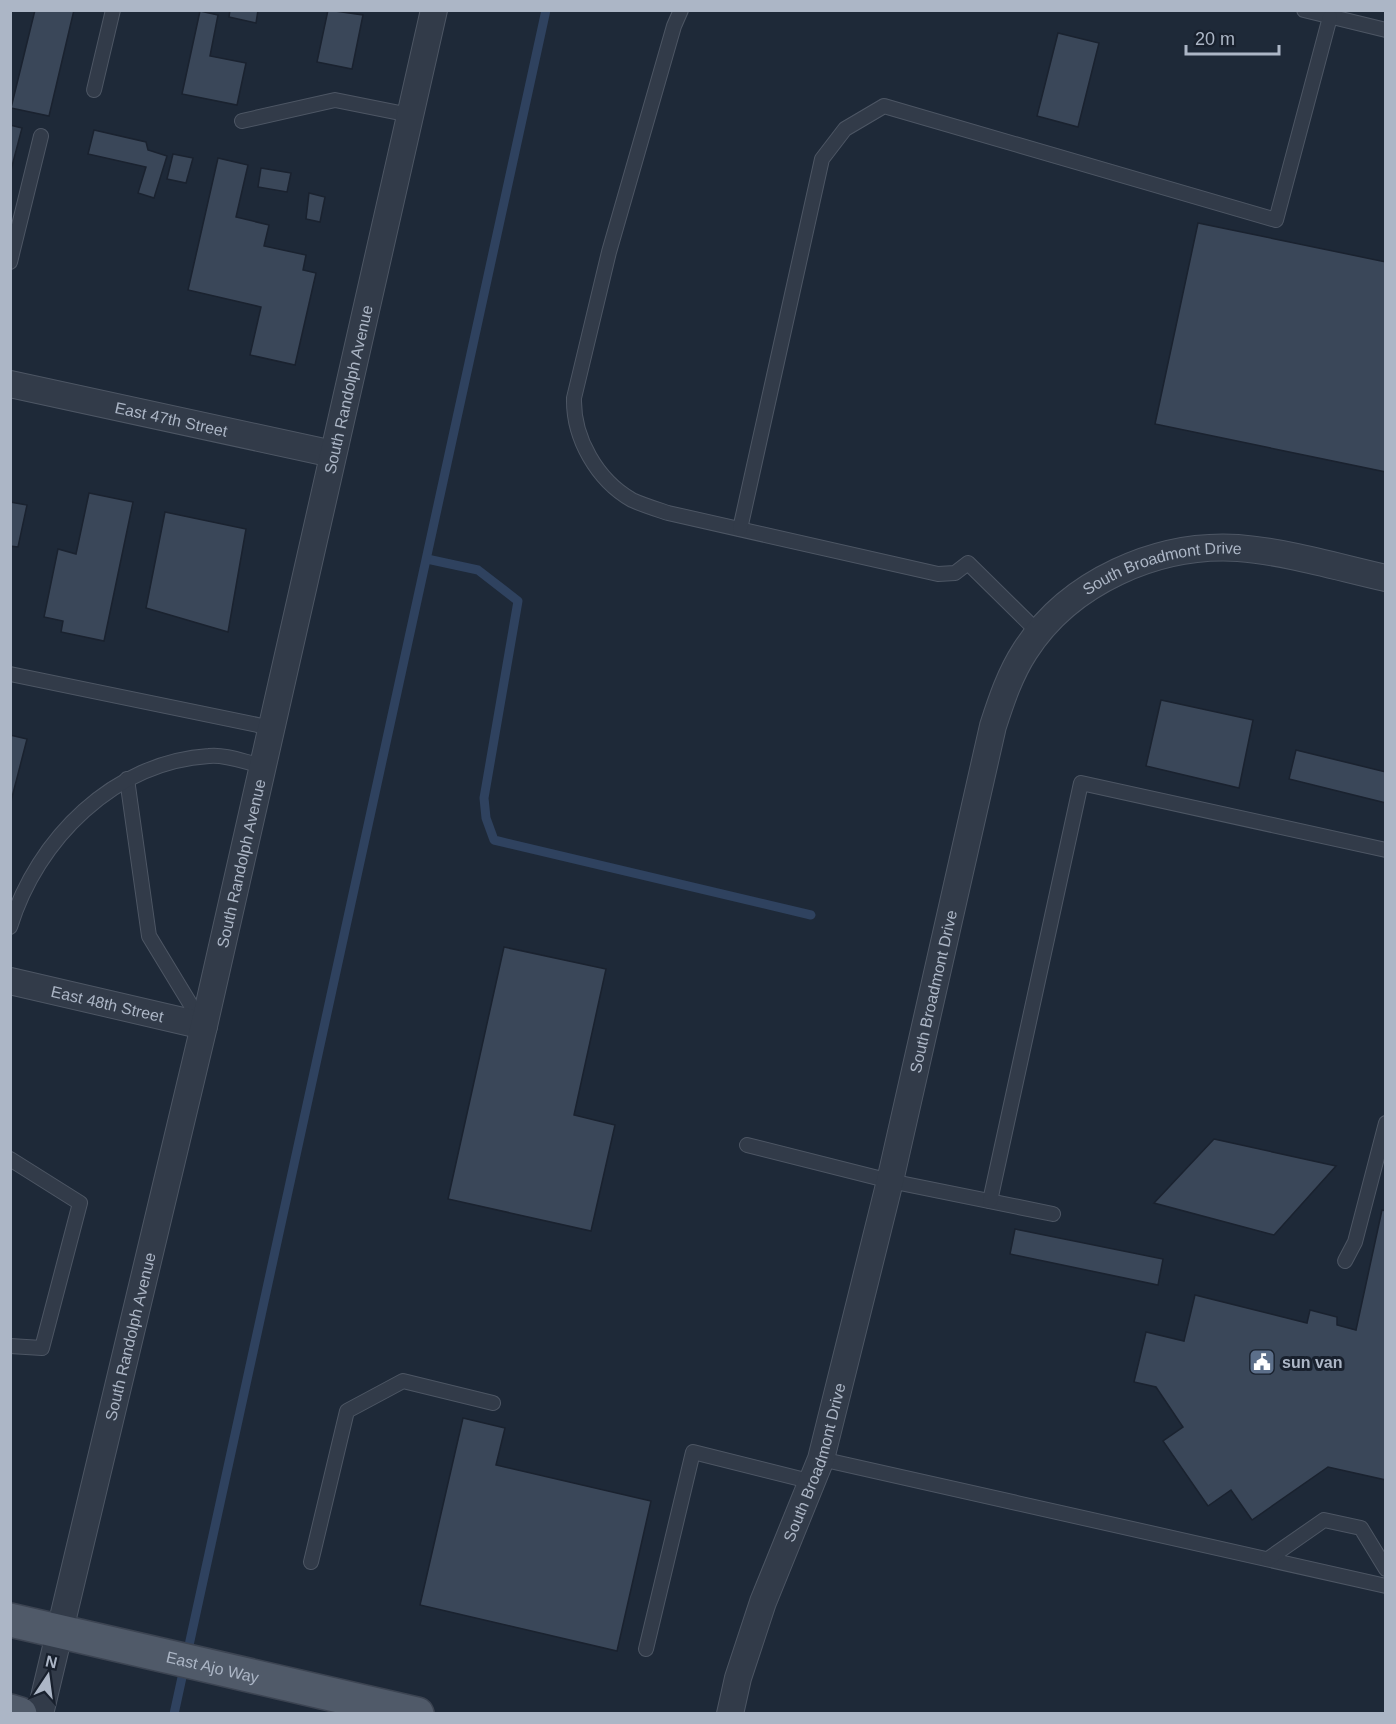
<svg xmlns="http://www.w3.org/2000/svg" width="1396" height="1724" viewBox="0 0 1396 1724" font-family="Arial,sans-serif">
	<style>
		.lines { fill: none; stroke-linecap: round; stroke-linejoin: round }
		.stream { stroke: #2f425f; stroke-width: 9 }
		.building { fill: #3a4759; stroke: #1a222f; stroke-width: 1.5 }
		.service-casing { stroke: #4d5664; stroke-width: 16 }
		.minor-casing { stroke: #4d5664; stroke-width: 28 }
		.primary-casing { stroke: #3c4452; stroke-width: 36 }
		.service { stroke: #323b49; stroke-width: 14 }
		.minor { stroke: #323b49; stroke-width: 26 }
		.primary { stroke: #505a69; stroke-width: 33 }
		.labels { text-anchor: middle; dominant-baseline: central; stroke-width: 6; stroke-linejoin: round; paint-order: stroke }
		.street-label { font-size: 16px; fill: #acb6c6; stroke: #18202d }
		.poi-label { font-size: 16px; font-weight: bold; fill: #acb6c6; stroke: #18202d; text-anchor: start }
	</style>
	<rect width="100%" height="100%" fill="#1e2938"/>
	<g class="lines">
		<g class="stream">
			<polyline points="427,559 478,570 518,601 484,798 486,818 494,840 811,915"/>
			<polyline points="174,1714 546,10"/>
		</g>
	</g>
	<g class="building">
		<polygon points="35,10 74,10 49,116 11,108"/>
		<polygon points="230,10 258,10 256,23 229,17"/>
		<polygon points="328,10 363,15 352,69 317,62"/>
		<polygon points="200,11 218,15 210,56 246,63 237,105 182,94"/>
		<polygon points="1058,33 1099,43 1078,127 1037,116"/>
		<polygon points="10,125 22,128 11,170 10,169"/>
		<polygon points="94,130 146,142 148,150 167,156 154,198 138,193 146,167 88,154"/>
		<polygon points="173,154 193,158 186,183 167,179"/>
		<polygon points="218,158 248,165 236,217 269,225 264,246 306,255 303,270 316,273 295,365 250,355 261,307 188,290"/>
		<polygon points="261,168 291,173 287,192 258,187"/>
		<polygon points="309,193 325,197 320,222 306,219"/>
		<polygon points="1198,223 1386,262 1386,472 1155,424"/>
		<polygon points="89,493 133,502 104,641 61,632 63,621 44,617 58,549 76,554"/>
		<polygon points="10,502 27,505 18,547 10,546"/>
		<polygon points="165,512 246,529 228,632 146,608"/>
		<polygon points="1161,700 1253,720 1239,788 1146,766"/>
		<polygon points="10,735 27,739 10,805"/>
		<polygon points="1296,750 1386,772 1386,803 1289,779"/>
		<polygon points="504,947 606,969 574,1115 615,1125 591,1231 448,1199"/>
		<polygon points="1214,1139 1336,1166 1274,1235 1154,1203"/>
		<polygon points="1382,1210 1386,1211 1386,1480 1328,1467 1252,1520 1231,1490 1208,1506 1163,1441 1183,1427 1156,1387 1134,1382 1146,1332 1184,1341 1195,1295 1307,1323 1310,1310 1337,1317 1337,1325 1356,1330"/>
		<polygon points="1015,1229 1163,1259 1158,1285 1010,1254"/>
		<polygon points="463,1418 505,1428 496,1465 651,1501 617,1651 420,1605"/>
	</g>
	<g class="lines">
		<g class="service-casing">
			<g id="service">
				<path d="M681 10 674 26 609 252 574 398C573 438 597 480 632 500 643 505 656 509 668 513L938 574 955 573 968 563 1038 632"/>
				<polyline points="1304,10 1386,30"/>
				<polyline points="94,90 113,10"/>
				<polyline points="242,121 335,100 410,115"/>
				<polyline points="10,262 41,136"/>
				<polyline points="740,529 822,159 845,129 884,106 1276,220 1330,17"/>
				<polyline points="10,674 272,728"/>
				<polyline points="127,779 149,936 203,1025"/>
				<path d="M10 927C37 839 114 762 209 756 226 754 247 763 263 766"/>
				<polyline points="747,1145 890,1181 1053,1214"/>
				<polyline points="10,1159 80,1203 42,1348 10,1346"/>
				<polyline points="990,1201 1081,783 1386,850"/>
				<polyline points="1345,1261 1355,1242 1386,1123"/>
				<polyline points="821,1459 1386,1586"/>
				<polyline points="1268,1559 1324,1520 1361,1528 1386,1569"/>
				<polyline points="311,1562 347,1411 403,1381 493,1403"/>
				<polyline points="646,1649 693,1452 813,1482"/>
			</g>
		</g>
		<g class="minor-casing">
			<g id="minor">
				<path id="s1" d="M10 384 333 454"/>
				<path id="s2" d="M10 981 204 1026"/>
				<path id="s3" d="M40 1714 204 1026 434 10"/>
				<path id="s4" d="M730 1714 738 1678 763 1602 821 1459 890 1181 993 726C1001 701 1010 674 1025 651 1069 582 1157 543 1238 548 1288 552 1337 567 1386 578"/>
			</g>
		</g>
		<g class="primary-casing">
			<g id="primary">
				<path id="s5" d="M10 1620 417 1714"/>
				<polyline points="10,1711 20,1714"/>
			</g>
		</g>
		<use href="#service" class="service"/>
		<use href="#minor" class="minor"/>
		<use href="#primary" class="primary"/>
	</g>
	<defs>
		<g id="civic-square" transform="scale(1.35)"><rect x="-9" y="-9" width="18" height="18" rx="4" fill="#5c6f8a" stroke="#18202d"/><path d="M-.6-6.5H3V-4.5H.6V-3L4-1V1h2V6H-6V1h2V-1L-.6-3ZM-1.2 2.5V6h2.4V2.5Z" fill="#fff"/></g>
	</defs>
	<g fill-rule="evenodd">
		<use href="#civic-square" x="1262" y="1362"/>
	</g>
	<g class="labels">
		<g class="street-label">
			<text stroke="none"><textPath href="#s3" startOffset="1360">South Randolph Avenue</textPath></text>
			<text stroke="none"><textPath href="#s1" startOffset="165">East 47th Street</textPath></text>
			<text stroke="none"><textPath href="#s4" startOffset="1274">South Broadmont Drive</textPath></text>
			<text stroke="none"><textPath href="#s3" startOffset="874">South Randolph Avenue</textPath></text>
			<text stroke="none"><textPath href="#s4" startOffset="752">South Broadmont Drive</textPath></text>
			<text stroke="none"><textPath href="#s2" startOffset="100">East 48th Street</textPath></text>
			<text stroke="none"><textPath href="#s3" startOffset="388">South Randolph Avenue</textPath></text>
			<text stroke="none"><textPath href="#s4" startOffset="266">South Broadmont Drive</textPath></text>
			<text stroke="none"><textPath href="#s5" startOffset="208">East Ajo Way</textPath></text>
		</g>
		<g class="poi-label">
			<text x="1282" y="1362">sun van</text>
		</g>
	</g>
	<rect width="1396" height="1724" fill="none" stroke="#acb6c6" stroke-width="24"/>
	<g transform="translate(48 1676) rotate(13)" stroke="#18202d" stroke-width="4.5" paint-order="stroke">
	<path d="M0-4.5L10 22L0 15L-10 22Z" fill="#acb6c6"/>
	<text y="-9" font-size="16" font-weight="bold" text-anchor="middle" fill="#acb6c6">N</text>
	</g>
	<path d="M1186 45v9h93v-9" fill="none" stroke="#acb6c6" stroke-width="3"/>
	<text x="1195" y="45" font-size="18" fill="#acb6c6" stroke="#18202d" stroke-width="4.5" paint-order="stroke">20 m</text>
</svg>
